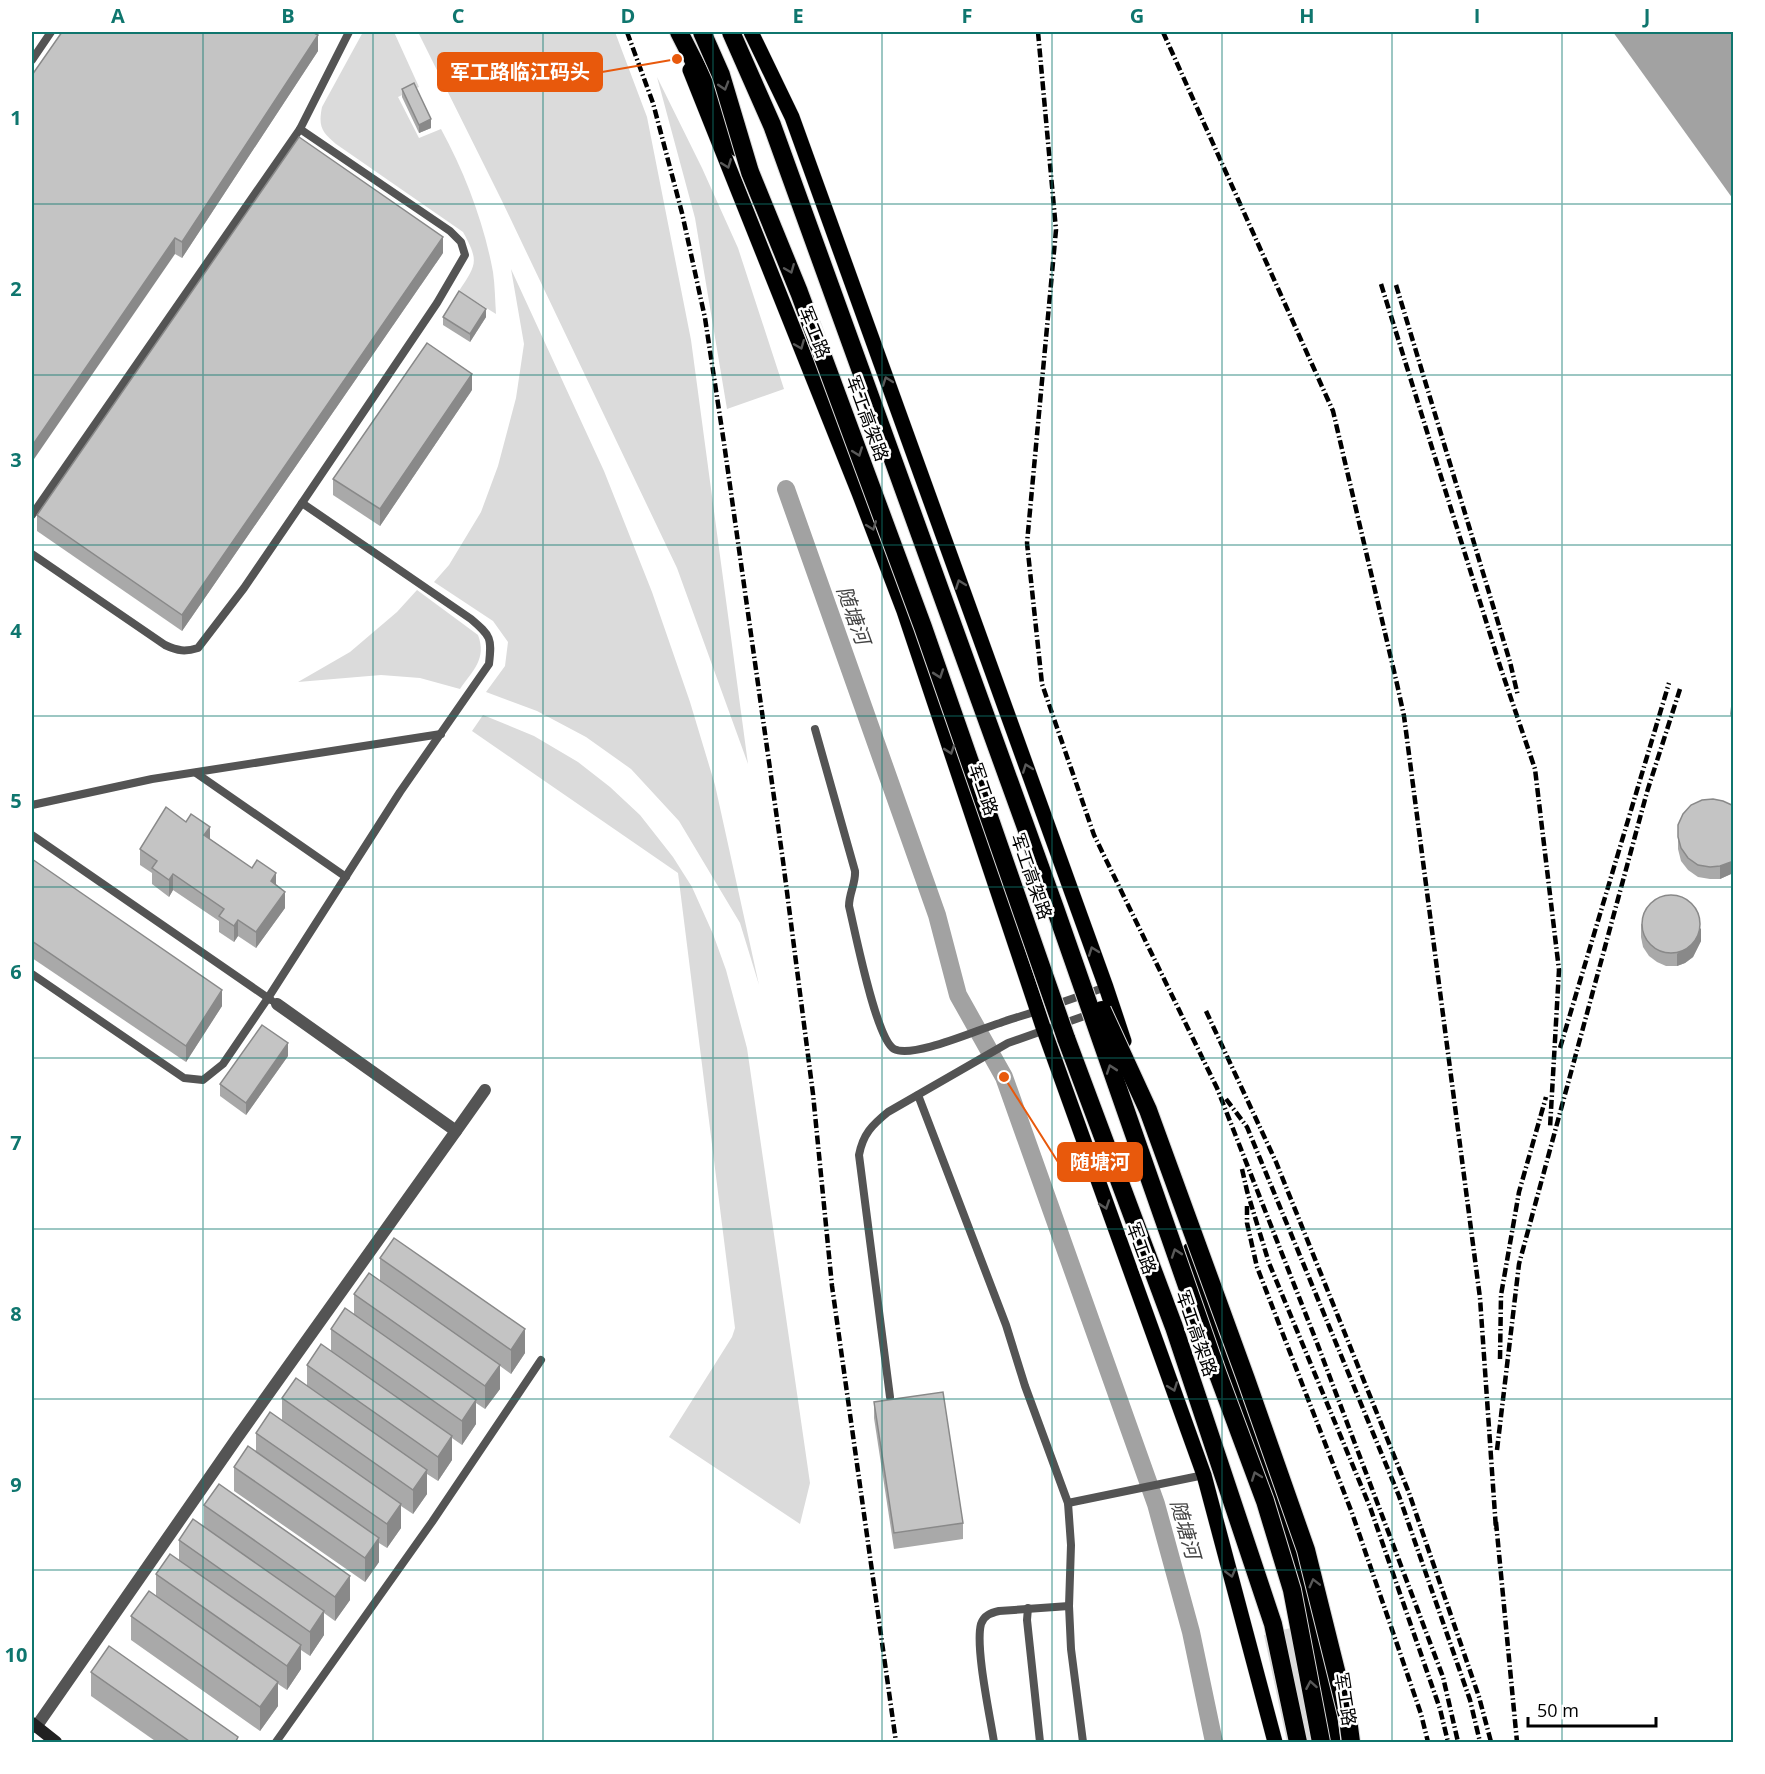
<svg xmlns="http://www.w3.org/2000/svg" width="1765" height="1774" viewBox="0 0 1765 1774" font-family="'Open Sans','Noto Sans SC',sans-serif">
	<style>
		.green { fill: #dbdbdb }
		.water { fill: #a2a2a2 }
		.lines { fill: none; stroke-linecap: round; stroke-linejoin: round }
		.canal { stroke: #a2a2a2; stroke-width: 18 }
		.primary-casing { stroke: #dbdbdb; stroke-width: 16 }
		.highway-casing { stroke: #dbdbdb; stroke-width: 20 }
		.lane { stroke: #545454; stroke-width: 8 }
		.street { stroke: #545454; stroke-width: 12 }
		.secondary { stroke: #212121; stroke-width: 12 }
		.primary { stroke: #000; stroke-width: 15 }
		.highway { stroke: #000; stroke-width: 18 }
		.rail { stroke: #000; stroke-width: 4.5; stroke-dasharray: 9 3 1.5 3; stroke-linecap: butt }
		.highway-bridge-casing { stroke: #dbdbdb; stroke-width: 20; stroke-linecap: butt }
		.highway-bridge { stroke: #000; stroke-width: 18 }
		.wall { fill: #a9a9a9 }
		.shaded-wall { fill: #898989 }
		.building { fill: #c4c4c4; stroke: #898989; stroke-width: 1.5 }
		.oneway { stroke: #595959 }
		.grid { fill: none; stroke: #0f766e; stroke-width: 1.5; stroke-opacity: 0.55 }
		.labels { text-anchor: middle; dominant-baseline: central; stroke-width: 5; stroke-linejoin: round; paint-order: stroke }
		.street-label { font-size: 18px; fill: #000; stroke: #fff }
		.water-label { font-size: 20px; font-style: italic; fill: #434343; stroke: #fff }
		.leader { fill: none; stroke: #e8590c; stroke-width: 2 }
		.callout-dot { fill: #e8590c; stroke: #fff; stroke-width: 2 }
		.callout { fill: #e8590c; stroke: #e8590c; stroke-width: 2 }
		.callout-label { font-size: 20px; text-anchor: middle; font-weight: bold; fill: #fff }
		.neatline { fill: none; stroke: #0f766e; stroke-width: 2 }
		.grid-label { font-size: 20px; text-anchor: middle; font-weight: bold; fill: #0f766e }
	</style>
	<rect width="100%" height="100%" fill="#fff"/>
	<g class="green">
		<path d="M363 32H394L419 87 398 97 419 138 441 129C465 173 484 223 493 272 495 286 495 300 496 314L459 291C477 264 479 261 463 232L336 144C322 132 318 127 322 107Z"/>
		<polygon points="418,32 615,32 647,117 691,340 748,764 677,568 502,201"/>
		<polygon points="657,77 702,168 738,248 784,389 727,409 695,218"/>
		<polygon points="511,269 604,471 652,592 690,702 715,785 759,985 740,923 679,821 631,769 586,737 537,711 486,692 505,666 508,642 493,621 434,582 449,565 481,512 498,466 516,398 524,344"/>
		<path d="M417 590 478 635C487 659 473 670 460 689L420 678 381 675 298 682 350 652 397 612Z"/>
		<polygon points="483,715 534,736 578,762 610,787 640,815 673,857 692,887 713,934 726,970 747,1048 810,1483 800,1524 669,1437 732,1337 735,1328 678,873 472,731"/>
		<polygon points="1309,1623 1334,1742 1287,1742 1264,1635"/>
	</g>
	<polygon class="water" points="1613,32 1733,32 1733,199"/>
	<g class="lines">
		<polyline class="canal" points="786,489 937,915 958,995 1004,1077 1156,1504 1191,1632 1214,1742"/>
		<g class="primary-casing">
			<g id="primary">
				<polyline points="751,32 792,117 1106,987 1124,1041"/>
				<polyline points="690,70 859,493 904,611 1044,1030 1204,1475 1275,1742"/>
				<polyline points="1190,1250 1221,1346 1276,1490 1325,1680 1333,1742"/>
			</g>
		</g>
		<g class="highway-casing">
			<g id="highway">
				<polyline points="679,32 738,148"/>
				<polyline points="1066,1038 1174,1327 1273,1624 1298,1742"/>
			</g>
		</g>
		<g class="lane">
			<polyline points="32,60 51,32"/>
			<polyline points="32,515 300,129 349,32"/>
			<path d="M32 554 165 645C178 651 185 652 198 648L244 588 302 503 437 303 465 255 461 242 450 231 300 129"/>
			<path d="M815 729 855 871C856 883 849 893 849 906 855 931 876 1039 894 1049 913 1059 979 1029 1000 1023 1013 1018 1026 1015 1040 1010"/>
			<polyline points="196,773 346,877"/>
			<polyline points="32,805 152,779 441,734"/>
			<polyline points="32,835 271,1000"/>
			<path d="M32 974 184 1078 203 1080 223 1064 268 998 400 792 489 664C492 638 491 636 471 619L302 503"/>
			<polyline points="1054,1005 1106,987"/>
			<polyline points="918,1095 1006,1325 1025,1386 1068,1503 1071,1545 1069,1606 1071,1649 1083,1742"/>
			<path d="M890 1397 859 1155C863 1134 872 1125 888 1112L1008 1043 1093 1013"/>
			<polyline points="1068,1503 1204,1475"/>
			<polyline points="1028,1608 1027,1620 1040,1742"/>
			<polyline points="276,1742 432,1522 541,1360"/>
			<path d="M994 1742C990 1716 975 1647 981 1624 984 1615 991 1613 999 1611L1069 1606"/>
		</g>
		<g class="street">
			<polyline points="456,1131 485,1090"/>
			<polyline points="36,1727 237,1438 456,1131 277,1004"/>
		</g>
		<polyline class="secondary" points="32,1723 56,1742"/>
		<use href="#primary" class="primary"/>
		<use href="#highway" class="highway"/>
		<g class="rail">
			<polyline points="627,32 653,103 682,213 705,318 724,443 783,861 813,1094 832,1286 896,1742"/>
			<polyline points="1038,32 1056,230 1027,543 1042,684 1094,835 1217,1088 1317,1343 1443,1677 1458,1742"/>
			<polyline points="1163,32 1333,411 1397,684 1404,716 1480,1298 1496,1529"/>
			<polyline points="1381,284 1500,666 1535,769 1559,970 1550,1128"/>
			<polyline points="1396,285 1510,662 1518,696"/>
			<polyline points="1206,1011 1276,1162 1409,1493 1479,1697 1491,1742"/>
			<polyline points="1560,1048 1669,683"/>
			<polyline points="1226,1099 1247,1127 1399,1496 1470,1700 1480,1742"/>
			<polyline points="1242,1169 1247,1191 1269,1263 1370,1507 1440,1709 1448,1742"/>
			<polyline points="1247,1206 1247,1223 1257,1267 1352,1513 1421,1714 1428,1742"/>
			<polyline points="1500,1359 1501,1295 1519,1192 1546,1097"/>
			<polyline points="1497,1450 1519,1264 1647,792 1680,689"/>
			<polyline points="1496,1522 1517,1742"/>
		</g>
		<g class="highway-bridge-casing">
			<g id="highway-bridge">
				<polyline points="702,32 721,75 750,172 799,292 923,627 1066,1038"/>
				<polyline points="731,32 772,125 1055,908 1217,1372 1265,1501 1292,1590 1321,1742"/>
				<polyline points="1102,1010 1148,1110 1246,1379 1306,1550 1348,1719 1351,1742"/>
			</g>
		</g>
		<use href="#highway-bridge" class="highway-bridge"/>
	</g>
	<g class="wall">
		<polygon points="318,51 182,258 175,254 32,75"/>
		<polygon points="402,89 431,128 419,133 402,97"/>
		<polygon points="443,253 182,631 37,531 37,515"/>
		<polygon points="443,317 486,317 470,342 443,325"/>
		<polygon points="472,390 380,526 333,495 333,479"/>
		<polygon points="1734,702 1734,738 1731,726 1731,714"/>
		<polygon points="186,822 276,885 285,908 256,948 238,936 234,942 219,932 219,921 173,890 169,897 152,884 152,873 140,865 140,849"/>
		<polygon points="1678,825 1731,874 1720,879 1710,879 1698,877 1688,870 1681,861 1678,849"/>
		<polygon points="32,859 222,1006 186,1062 32,958"/>
		<polygon points="1641,924 1701,941 1693,957 1685,963 1677,966 1666,966 1657,962 1649,956 1643,947 1641,937"/>
		<polygon points="288,1056 246,1115 220,1096 220,1084"/>
		<polygon points="380,1258 525,1353 511,1374 500,1366 500,1389 485,1409 476,1403 476,1424 462,1445 452,1438 452,1460 438,1481 427,1474 427,1494 413,1514 401,1506 401,1528 387,1548 379,1543 379,1562 365,1582 234,1491 234,1467 256,1452 256,1433 282,1420 282,1398 307,1385 307,1365 331,1351 331,1329 354,1315 354,1294 380,1281"/>
		<polygon points="874,1402 963,1523 963,1539 894,1549 874,1418"/>
		<polygon points="204,1505 350,1600 335,1621 324,1613 324,1635 310,1656 301,1650 301,1669 287,1690 278,1684 278,1706 260,1731 131,1640 131,1616 156,1596 156,1574 179,1560 179,1540 204,1527"/>
		<polygon points="91,1672 238,1743 158,1743 91,1696"/>
	</g>
	<g class="shaded-wall">
		<polygon points="318,35 318,51 182,258 182,242"/>
		<polygon points="431,119 431,128 419,133 419,125"/>
		<polygon points="443,237 443,253 182,631 182,615"/>
		<polygon points="175,238 175,254 32,462 32,446"/>
		<polygon points="486,309 486,317 470,342 470,334"/>
		<polygon points="472,374 472,390 380,526 380,509"/>
		<polygon points="210,827 210,844 204,835"/>
		<polygon points="1734,859 1734,871 1731,874 1720,879 1720,866"/>
		<polygon points="276,873 276,890 271,881"/>
		<polygon points="173,874 173,890 169,897 169,880"/>
		<polygon points="285,892 285,908 256,948 256,932"/>
		<polygon points="238,920 238,936 234,942 234,926"/>
		<polygon points="1701,928 1701,941 1693,957 1685,963 1677,966 1677,954"/>
		<polygon points="222,990 222,1006 186,1062 186,1046"/>
		<polygon points="288,1043 288,1056 246,1115 246,1103"/>
		<polygon points="525,1329 525,1353 511,1374 511,1350"/>
		<polygon points="500,1365 500,1389 485,1409 485,1386"/>
		<polygon points="476,1400 476,1424 462,1445 462,1421"/>
		<polygon points="452,1436 452,1460 438,1481 438,1457"/>
		<polygon points="427,1470 427,1494 413,1514 413,1490"/>
		<polygon points="401,1504 401,1528 387,1548 387,1524"/>
		<polygon points="379,1538 379,1562 365,1582 365,1558"/>
		<polygon points="350,1576 350,1600 335,1621 335,1597"/>
		<polygon points="324,1611 324,1635 310,1656 310,1632"/>
		<polygon points="301,1645 301,1669 287,1690 287,1666"/>
		<polygon points="278,1682 278,1706 260,1731 260,1707"/>
	</g>
	<g class="building">
		<polygon points="62,32 312,32 318,35 182,242 175,238 32,446 32,75"/>
		<polygon points="414,83 431,119 419,125 402,89"/>
		<polygon points="299,137 443,237 182,615 37,515"/>
		<polygon points="459,291 486,309 470,334 443,317"/>
		<polygon points="427,343 472,374 380,509 333,479"/>
		<polygon points="1734,702 1734,725 1731,714 1732,704"/>
		<polygon points="1713,799 1723,801 1734,806 1734,859 1731,862 1720,866 1710,867 1698,865 1688,858 1681,848 1678,837 1678,825 1683,814 1691,805 1702,800"/>
		<polygon points="166,807 186,822 191,814 210,827 204,835 252,868 257,860 276,873 271,881 285,892 256,932 238,920 234,926 219,916 224,909 173,874 169,880 152,868 157,861 140,849"/>
		<polygon points="32,859 222,990 186,1046 32,941"/>
		<circle cx="1671" cy="924" r="29"/>
		<polygon points="262,1025 288,1043 246,1103 220,1084"/>
		<polygon points="394,1238 525,1329 511,1350 380,1258"/>
		<polygon points="369,1273 500,1365 485,1386 354,1294"/>
		<polygon points="345,1308 476,1400 462,1421 331,1329"/>
		<polygon points="321,1344 452,1436 438,1457 307,1365"/>
		<polygon points="296,1378 427,1470 413,1490 282,1398"/>
		<polygon points="943,1392 963,1523 894,1533 874,1402"/>
		<polygon points="270,1412 401,1504 387,1524 256,1433"/>
		<polygon points="248,1446 379,1538 365,1558 234,1467"/>
		<polygon points="219,1484 350,1576 335,1597 204,1505"/>
		<polygon points="193,1519 324,1611 310,1632 179,1540"/>
		<polygon points="170,1554 301,1645 287,1666 156,1574"/>
		<polygon points="149,1591 278,1682 260,1707 131,1616"/>
		<polygon points="109,1646 238,1737 235,1743 192,1743 91,1672"/>
	</g>
	<defs><path id="oneway-chevron" d="M-2-3.5L2.5 0L-2 3.5" fill="none" stroke-width="1.6" stroke-linecap="round" stroke-linejoin="round" transform="scale(1.5)"/></defs>
	<g class="oneway">
		<use href="#oneway-chevron" transform="translate(724 86) rotate(73)"/>
		<use href="#oneway-chevron" transform="translate(727 164) rotate(69)"/>
		<use href="#oneway-chevron" transform="translate(790 269) rotate(68)"/>
		<use href="#oneway-chevron" transform="translate(800 345) rotate(68)"/>
		<use href="#oneway-chevron" transform="translate(887 381) rotate(-110)"/>
		<use href="#oneway-chevron" transform="translate(858 452) rotate(70)"/>
		<use href="#oneway-chevron" transform="translate(872 526) rotate(69)"/>
		<use href="#oneway-chevron" transform="translate(960 584) rotate(-110)"/>
		<use href="#oneway-chevron" transform="translate(939 674) rotate(71)"/>
		<use href="#oneway-chevron" transform="translate(950 750) rotate(71)"/>
		<use href="#oneway-chevron" transform="translate(1027 768) rotate(-110)"/>
		<use href="#oneway-chevron" transform="translate(1093 951) rotate(-110)"/>
		<use href="#oneway-chevron" transform="translate(1111 1069) rotate(-109)"/>
		<use href="#oneway-chevron" transform="translate(1105 1205) rotate(71)"/>
		<use href="#oneway-chevron" transform="translate(1176 1253) rotate(-109)"/>
		<use href="#oneway-chevron" transform="translate(1173 1387) rotate(70)"/>
		<use href="#oneway-chevron" transform="translate(1256 1476) rotate(-110)"/>
		<use href="#oneway-chevron" transform="translate(1231 1573) rotate(75)"/>
		<use href="#oneway-chevron" transform="translate(1314 1583) rotate(-104)"/>
		<use href="#oneway-chevron" transform="translate(1311 1685) rotate(-100)"/>
	</g>
	<path class="grid" d="M203 32V1742M373 32V1742M543 32V1742M713 32V1742M882 32V1742M1052 32V1742M1222 32V1742M1392 32V1742M1562 32V1742M32 204H1734M32 375H1734M32 545H1734M32 716H1734M32 887H1734M32 1058H1734M32 1229H1734M32 1399H1734M32 1570H1734"/>
	<g class="labels">
		<g class="street-label">
			<text transform="translate(815 332) rotate(68)">军工路</text>
			<text transform="translate(868 418) rotate(70)">军工高架路</text>
			<text transform="translate(984 789) rotate(71)">军工路</text>
			<text transform="translate(1032 876) rotate(71)">军工高架路</text>
			<text transform="translate(1142 1248) rotate(70)">军工路</text>
			<text transform="translate(1197 1333) rotate(71)">军工高架路</text>
			<text transform="translate(1346 1699) rotate(81)">军工路</text>
		</g>
		<g class="water-label">
			<text transform="translate(854 615) rotate(70)">随塘河</text>
			<text transform="translate(1186 1529) rotate(74)">随塘河</text>
		</g>
	</g>
	<path class="leader" d="M677 59L602 72M1004 1077L1058 1162"/>
	<g class="callout-dot">
		<circle cx="677" cy="59" r="6"/>
		<circle cx="1004" cy="1077" r="6"/>
	</g>
	<g class="callout">
		<rect x="438" y="53" width="164" height="38" rx="6"/>
		<rect x="1058" y="1143" width="84" height="38" rx="6"/>
	</g>
	<g class="callout-label">
		<text x="520" y="79">军工路临江码头</text>
		<text x="1100" y="1169">随塘河</text>
	</g>
	<rect width="1765" height="1774" fill="none" stroke="#ffffff" stroke-width="66"/>
	<path d="M1528 1717v9h128v-9" fill="none" stroke="#000000" stroke-width="3"/>
	<text x="1537" y="1717" font-size="18" fill="#000000" stroke="#ffffff" stroke-width="4.5" paint-order="stroke">50 m</text>
	<rect x="33" y="33" width="1699" height="1708" class="neatline"/>
	<g class="grid-label">
		<text x="118" y="23">A</text>
		<text x="288" y="23">B</text>
		<text x="458" y="23">C</text>
		<text x="628" y="23">D</text>
		<text x="798" y="23">E</text>
		<text x="967" y="23">F</text>
		<text x="1137" y="23">G</text>
		<text x="1307" y="23">H</text>
		<text x="1477" y="23">I</text>
		<text x="1647" y="23">J</text>
		<text x="16" y="125">1</text>
		<text x="16" y="296">2</text>
		<text x="16" y="467">3</text>
		<text x="16" y="638">4</text>
		<text x="16" y="808">5</text>
		<text x="16" y="979">6</text>
		<text x="16" y="1150">7</text>
		<text x="16" y="1321">8</text>
		<text x="16" y="1492">9</text>
		<text x="16" y="1662">10</text>
	</g>
</svg>
